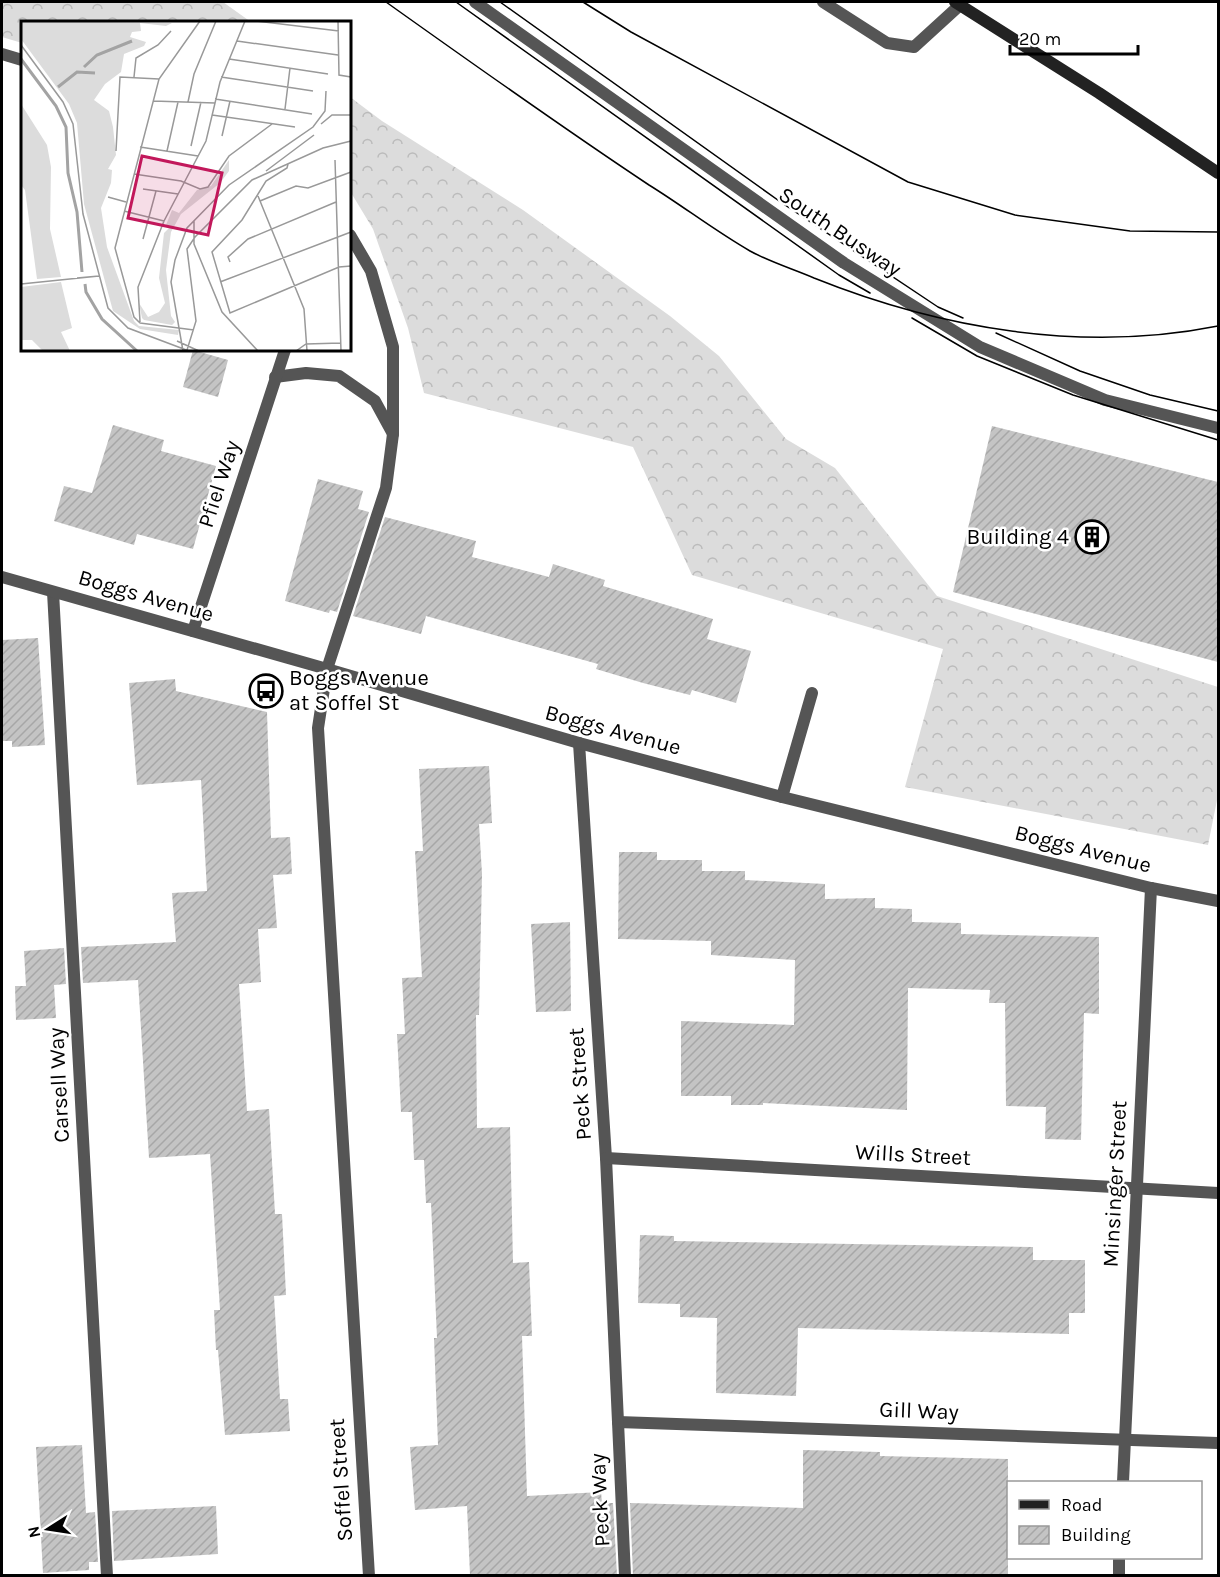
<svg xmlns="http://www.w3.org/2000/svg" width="1220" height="1577" viewBox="0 0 1220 1577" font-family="Karla,sans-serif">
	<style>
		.forest { fill: url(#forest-crowns) }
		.building { fill: url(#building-hatch) }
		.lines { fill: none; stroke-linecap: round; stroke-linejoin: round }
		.service { stroke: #555; stroke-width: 12 }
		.minor { stroke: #555; stroke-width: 12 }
		.tertiary { stroke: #555; stroke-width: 12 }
		.secondary { stroke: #222; stroke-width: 12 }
		.tram { stroke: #000; stroke-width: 1.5 }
		.labels { text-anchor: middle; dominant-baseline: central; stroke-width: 5; stroke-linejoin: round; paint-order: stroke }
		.street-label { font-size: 22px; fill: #000; stroke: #fff }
		.poi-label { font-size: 22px; fill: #000; stroke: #fff; text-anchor: end }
		.inset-river { fill: none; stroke: #a3a3a3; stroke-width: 3 }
		.inset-road { fill: none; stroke: #999; stroke-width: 1.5 }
		.view { fill: #c2185b; fill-opacity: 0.15; stroke: #c2185b; stroke-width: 3 }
		.inset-edge { fill: none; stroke: #000; stroke-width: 3 }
	</style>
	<defs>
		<pattern id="forest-crowns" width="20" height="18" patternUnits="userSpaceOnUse" patternTransform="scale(1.5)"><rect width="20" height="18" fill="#dcdcdc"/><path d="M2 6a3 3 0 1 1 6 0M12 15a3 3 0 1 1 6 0" fill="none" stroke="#bbb"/></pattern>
		<pattern id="building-hatch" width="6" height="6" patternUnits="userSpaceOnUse" patternTransform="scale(1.5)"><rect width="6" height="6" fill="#c4c4c4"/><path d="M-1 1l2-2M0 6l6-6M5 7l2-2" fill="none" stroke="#a7a7a7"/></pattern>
	</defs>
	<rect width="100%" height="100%" fill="#fff"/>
	<g class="forest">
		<polygon points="2,2 223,2 251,22 22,22 22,43 2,37"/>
		<polygon points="350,97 382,121 523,210 670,316 719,356 786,439 835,468 937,596 1218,687 1218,795 1208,845 905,787 943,649 692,575 633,447 424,393 408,328 373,229 350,191"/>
	</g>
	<g class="building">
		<polygon points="193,350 228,360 218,397 183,387"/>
		<polygon points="113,425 164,440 161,451 216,466 193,549 137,534 134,545 54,521 64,486 92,493"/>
		<polygon points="992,426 1218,482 1218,662 953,592"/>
		<polygon points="318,479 363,491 358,509 369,512 337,612 330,610 329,613 285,601"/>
		<polygon points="385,517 476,541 472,557 549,577 553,564 605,580 603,586 713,619 707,639 751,651 736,703 692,690 690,695 643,683 596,669 598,664 426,616 421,634 353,616"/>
		<polygon points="38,638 45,745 12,747 12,741 2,741 2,640"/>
		<polygon points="175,679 176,691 267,712 271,838 290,837 292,874 273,875 277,928 258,929 261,982 239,984 247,1111 269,1109 275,1214 282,1214 286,1295 274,1296 280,1399 288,1399 290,1431 225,1435 218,1350 216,1350 214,1310 220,1310 210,1154 149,1158 138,980 83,983 81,947 176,942 172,893 207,891 201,780 137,785 129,683"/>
		<polygon points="489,766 492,823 479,824 482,874 479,1015 476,1015 477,1128 510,1127 513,1263 529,1262 532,1336 522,1336 527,1496 601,1492 602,1503 613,1503 617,1575 470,1575 467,1506 415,1510 410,1447 438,1445 434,1338 437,1338 431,1203 426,1203 424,1160 414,1160 412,1112 401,1112 397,1034 405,1034 402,978 422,977 415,851 423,851 419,769"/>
		<polygon points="619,852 657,852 657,860 702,860 702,871 745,871 745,880 825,884 825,899 875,898 875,908 912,909 912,922 961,923 961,934 1099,937 1099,1014 1084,1013 1081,1140 1045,1139 1046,1107 1006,1106 1005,1003 989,1003 990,990 908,988 907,1110 763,1103 763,1105 731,1105 731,1096 681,1096 681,1021 794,1025 795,960 711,955 711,941 618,939"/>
		<polygon points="570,922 571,1011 536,1012 531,924"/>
		<polygon points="64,948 66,984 54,985 56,1018 16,1020 15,986 26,986 24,951"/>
		<polygon points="640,1235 674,1236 674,1241 1033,1247 1033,1260 1085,1260 1085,1313 1069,1313 1069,1334 798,1328 796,1396 716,1393 717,1318 680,1317 680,1304 638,1303"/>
		<polygon points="82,1445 86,1513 95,1512 98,1562 89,1562 89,1570 43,1573 36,1447"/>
		<polygon points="803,1450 880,1452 880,1456 1008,1459 1008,1575 633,1575 630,1503 803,1508"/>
		<polygon points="216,1506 218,1554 114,1561 112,1511"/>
	</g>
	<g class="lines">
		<g class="service">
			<polyline points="475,2 844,263 980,347 1105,400 1218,428"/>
			<polyline points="823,2 887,43 914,47 960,5"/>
			<polyline points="275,377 306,373 339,376 375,401 393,434"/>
			<polyline points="53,592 107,1576"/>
			<polyline points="193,631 285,350"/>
			<polyline points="782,797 812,693"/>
			<polyline points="625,1576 618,1422 1218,1443"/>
		</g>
		<g class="minor">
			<polyline points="2,54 22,60"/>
			<polyline points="350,235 371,271 393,347 393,434 386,488 327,669 318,728 369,1576"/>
			<polyline points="579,743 606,1158 618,1422"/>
			<polyline points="606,1158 1218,1193"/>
			<polyline points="1123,1482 1151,888"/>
			<polyline points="1119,1576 1119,1558"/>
		</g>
		<polyline class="tertiary" points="2,577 327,669 579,743 782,797 1151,888 1218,901"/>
		<polyline class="secondary" points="955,2 1099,93 1218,173"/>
		<g class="tram">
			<path d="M386 2C473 64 560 126 649 185 683 206 715 231 750 251 770 262 793 269 814 278 941 329 1083 353 1218 326"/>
			<polyline points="456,2 839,275 870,293"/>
			<polyline points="500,2 782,203 938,307 963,318"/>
			<polyline points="583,2 631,32 908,182 1015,215 1130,231 1218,232"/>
			<polyline points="912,318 977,356 1073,395 1218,440"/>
			<polyline points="996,333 1080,371 1150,395 1218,411"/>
		</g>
	</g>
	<defs>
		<g id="building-ring" transform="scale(1.725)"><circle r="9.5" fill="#fff" stroke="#000" stroke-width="1.5"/><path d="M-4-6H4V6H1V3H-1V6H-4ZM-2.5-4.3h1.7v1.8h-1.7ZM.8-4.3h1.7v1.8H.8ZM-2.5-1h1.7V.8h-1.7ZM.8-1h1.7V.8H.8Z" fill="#000"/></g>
		<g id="bus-ring" transform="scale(1.725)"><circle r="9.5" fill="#fff" stroke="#000" stroke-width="1.5"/><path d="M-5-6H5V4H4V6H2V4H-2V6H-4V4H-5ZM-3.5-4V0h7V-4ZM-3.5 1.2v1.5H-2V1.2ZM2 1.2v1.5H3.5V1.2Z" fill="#000"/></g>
	</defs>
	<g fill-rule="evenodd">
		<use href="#building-ring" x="1092" y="537"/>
		<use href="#bus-ring" x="266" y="691"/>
	</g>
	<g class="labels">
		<g class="street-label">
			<text transform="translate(840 232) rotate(34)">South Busway</text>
			<text transform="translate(219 484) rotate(-72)">Pfiel Way</text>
			<text transform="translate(146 596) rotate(16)">Boggs Avenue</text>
			<text transform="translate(613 730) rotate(15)">Boggs Avenue</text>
			<text transform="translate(1083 849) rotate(14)">Boggs Avenue</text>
			<text transform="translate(580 1084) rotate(-94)">Peck Street</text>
			<text transform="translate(59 1085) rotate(-93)">Carsell Way</text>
			<text transform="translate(913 1155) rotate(3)">Wills Street</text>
			<text transform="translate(1115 1184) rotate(-87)">Minsinger Street</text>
			<text transform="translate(919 1411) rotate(2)">Gill Way</text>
			<text transform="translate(341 1480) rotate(-94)">Soffel Street</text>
			<text transform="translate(600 1500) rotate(-93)">Peck Way</text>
		</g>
		<g class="poi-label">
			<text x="1069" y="537">Building 4</text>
			<text x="289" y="678" text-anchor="start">Boggs Avenue<tspan x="289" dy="25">at Soffel St</tspan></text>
		</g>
	</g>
	<g transform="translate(21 21)">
		<rect width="330" height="330" fill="#fff"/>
		<path d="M0 0 151 2 145 5 119 2 120 10 111 11 109 16 125 21 123 25 103 33 100 51 84 63 73 79 88 90 92 106 95 134 87 148 91 149 90 162 80 187 86 226 113 300 118 305 158 309 157 314 119 308 92 290 63 183 56 102 48 83 0 18ZM0 83 26 124 30 146 29 208 40 256 16 258 4 169 0 164ZM208 139V150L199 162 160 193 150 211 145 249 150 295 154 301 151 304 123 299 121 297 118 282 127 296 138 291 144 282 138 257 143 212 149 206 145 204 151 189 158 192 176 169 190 165ZM40 261 51 307 40 311 49 330H22L11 319H0V266Z" fill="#dcdcdc"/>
		<path class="inset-river" d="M0 38 35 85 45 106 47 152 56 191 61 251M63 46 76 34 111 20M37 66 56 51 74 52M64 263 65 271 81 298 116 330"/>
		<path class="inset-road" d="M235 0 318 10M317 0 318 54 330 56M216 20 317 34M0 24 42 81 52 103 62 193 87 287 107 307 168 330M208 38 307 53M113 56 115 37 137 24 150 10M200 56 292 70M194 78 291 93M132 80 194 82M167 81 173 53 195 0M264 88 269 47M191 94 274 106M300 103 311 94H330M201 115 209 80M170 125 180 81M119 126 177 135M95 130 99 56 138 58M146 130 157 81M314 139 320 330M267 143 266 147 245 160 221 199 191 231 209 292 318 246 330 245M245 150 293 114M113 153 160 160 179 168 187 166 208 135 251 103M122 168 157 173M237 175 283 288 286 330M87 176 105 181M239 180 275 165 287 167 330 151M103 190 143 200M173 200V223L201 291 237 330M122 218 135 170M209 241 207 236 227 218 315 181M56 257 78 255M199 261 330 211M0 263 78 255M119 301 117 266 143 200 185 120 199 61 224 0M119 302 113 296 94 227 138 58 179 0M119 302 173 309M156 320 178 330M166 329 175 300 166 228 174 216 231 159 302 127 330 120M162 330 150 261 154 239 166 207 208 164 292 106 304 90 305 70M275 330 285 323 320 322"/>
		<path class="view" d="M121 135 201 152 187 214 107 197Z"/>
		<rect width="330" height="330" class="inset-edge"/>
	</g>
	<rect width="1220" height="1577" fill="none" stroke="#000000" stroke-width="6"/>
	<rect x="1007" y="1481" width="195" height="78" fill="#ffffff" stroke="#999999" stroke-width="1.5"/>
	<rect x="1019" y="1500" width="30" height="9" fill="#222222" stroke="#999999" stroke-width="1.5"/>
	<text x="1061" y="1511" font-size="18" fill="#000000">Road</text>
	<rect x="1019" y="1526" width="30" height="18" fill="url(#building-hatch)" stroke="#999999" stroke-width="1.5"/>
	<text x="1061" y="1541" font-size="18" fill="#000000">Building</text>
	<g transform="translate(48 1529) rotate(258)" stroke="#ffffff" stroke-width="4.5" paint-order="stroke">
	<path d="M0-4.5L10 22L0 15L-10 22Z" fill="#000000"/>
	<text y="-9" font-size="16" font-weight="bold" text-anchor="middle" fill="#000000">N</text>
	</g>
	<path d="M1010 45v9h128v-9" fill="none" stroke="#000000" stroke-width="3"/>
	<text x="1019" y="45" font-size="18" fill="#000000" stroke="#ffffff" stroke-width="4.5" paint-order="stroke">20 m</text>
</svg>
